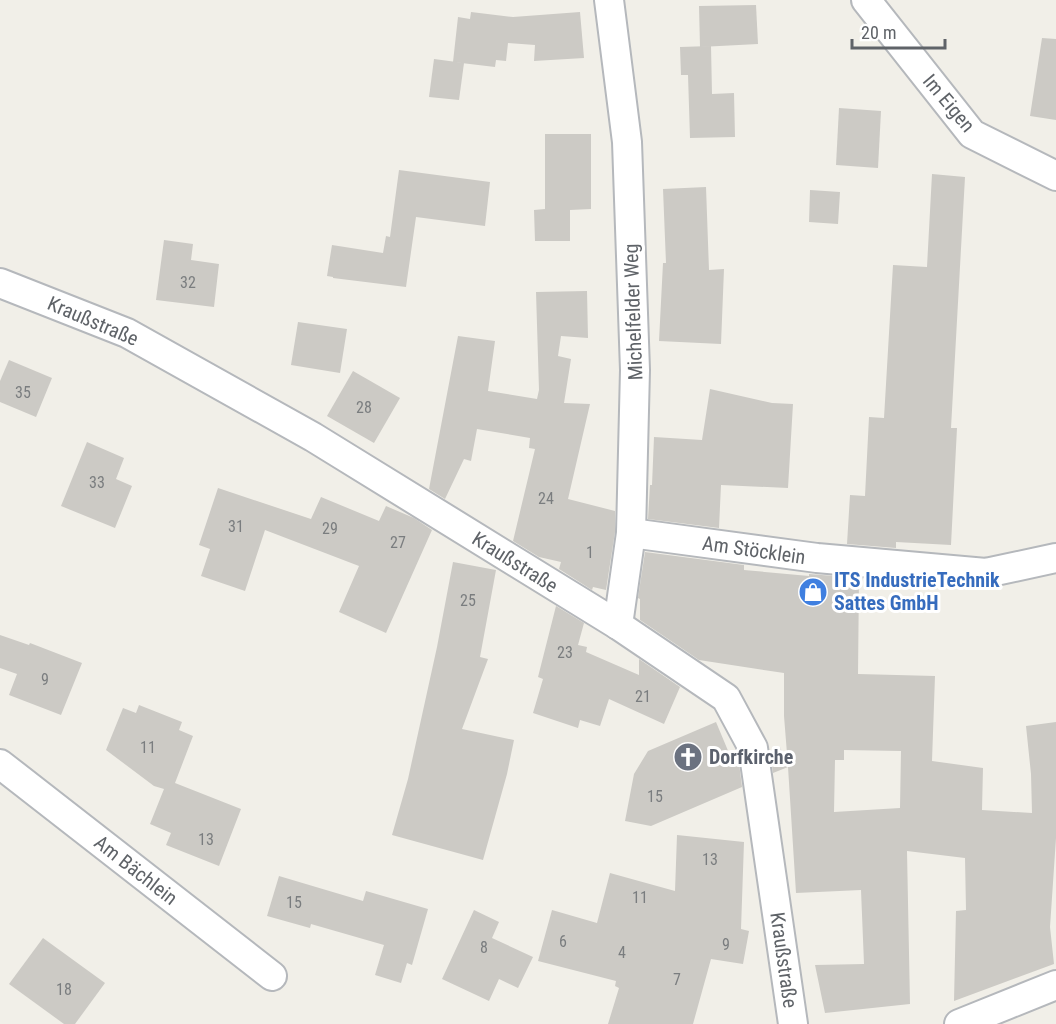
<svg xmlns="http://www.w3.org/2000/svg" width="1056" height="1024" viewBox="0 0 1056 1024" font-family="'Roboto Condensed',sans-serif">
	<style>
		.building { fill: #cccac5; fill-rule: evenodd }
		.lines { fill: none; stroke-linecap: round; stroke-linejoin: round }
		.minor-casing { stroke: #b5b8bc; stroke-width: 32 }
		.minor { stroke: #fff; stroke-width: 28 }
		.labels { text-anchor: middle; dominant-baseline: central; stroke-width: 6; stroke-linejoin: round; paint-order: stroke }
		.number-label { font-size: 16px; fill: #7a7d7f }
		.street-label { font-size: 20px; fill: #5f6368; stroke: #fff }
		.shop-label { font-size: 20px; font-weight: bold; fill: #366cbe; stroke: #fff; text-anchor: start }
		.worship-label { font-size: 20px; font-weight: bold; fill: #5b616d; stroke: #fff; text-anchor: start }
	</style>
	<rect width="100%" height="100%" fill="#f1efe8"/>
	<g class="building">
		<polygon points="756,5 758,44 700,47 699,6"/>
		<polygon points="471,12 513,17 580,12 584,58 534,61 535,45 508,43 506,61 496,60 495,67 453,62 458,17 470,19"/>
		<polygon points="1042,38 1056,39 1056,120 1030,116"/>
		<polygon points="711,46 712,94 734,93 735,137 690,138 688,75 681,75 680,47"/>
		<polygon points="434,59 464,63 459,100 429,97"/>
		<polygon points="839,108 881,111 878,168 836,165"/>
		<polygon points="545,134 591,134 591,209 570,210 570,241 535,241 534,210 545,209"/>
		<polygon points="399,170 490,182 485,226 416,217 406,287 333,278 333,277 327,276 332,245 383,253 386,236 390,237"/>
		<polygon points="932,174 965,177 951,428 957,428 951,545 896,542 896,548 847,544 850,495 865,496 869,417 884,418 893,265 927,267"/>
		<polygon points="706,187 709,270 724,269 721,344 659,341 663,263 666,263 663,189"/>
		<polygon points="810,190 840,192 838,224 809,222"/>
		<polygon points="164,240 193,244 191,260 219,264 214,307 156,300"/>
		<polygon points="587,291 588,338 561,336 558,356 571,359 564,403 590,404 568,499 615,511 615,532 606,590 593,587 592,590 559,569 561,562 539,557 513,541 535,449 529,448 530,438 477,429 471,461 464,459 445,499 429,489 458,336 495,341 488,391 537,399 539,390 536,292"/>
		<polygon points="298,322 347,329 340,373 291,365"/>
		<polygon points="9,360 52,378 36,417 0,402 0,381"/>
		<polygon points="353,371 400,398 374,443 327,416"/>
		<polygon points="710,389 772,403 793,404 788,488 721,485 719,528 648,519 650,485 652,485 654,437 702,440"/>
		<polygon points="87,442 124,458 116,479 132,486 115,528 61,506"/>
		<polygon points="218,488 311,519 321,497 379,521 386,506 414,518 432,530 386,633 339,612 359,566 265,530 245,591 201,576 210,549 199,545"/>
		<path d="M645 552 744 565V570L809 576V574L859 578 858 674 935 676 932 761 983 768 982 810 1032 813 1031 774 1026 726 1056 722V838L1050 927 1054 964 954 1001 956 911 966 910 965 858 907 851 910 1004 825 1013 815 965 864 964 861 890 796 893 788 767 773 773 770 751 780 747 788 766 784 716V673L699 660 640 620V599L638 598ZM844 750 901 751 900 808 834 812 835 760H844Z"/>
		<polygon points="453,562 496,570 480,657 488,659 462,729 514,740 507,774 483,860 392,835 408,779 437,647"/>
		<polygon points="556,606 584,623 578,645 587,647 586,652 639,675 639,659 680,687 664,724 609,699 600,726 580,720 578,728 533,713 543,679 538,677"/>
		<polygon points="0,635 29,645 30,643 82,663 61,715 9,695 17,674 0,668"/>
		<polygon points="139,705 182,722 179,730 193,736 175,783 241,809 219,866 166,845 171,833 150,824 164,789 154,786 106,750 123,708 136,713"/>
		<polygon points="716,722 734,765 739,763 742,787 651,826 625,821 634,774 648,751"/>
		<polygon points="677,835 744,842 741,929 749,931 743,964 711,959 693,1024 608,1024 619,988 615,986 616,981 538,961 552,910 597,923 610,873 675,891"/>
		<polygon points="279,876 363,901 366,891 428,909 412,965 407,963 401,983 375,975 384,945 311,924 310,928 267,916"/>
		<polygon points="474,910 499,922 492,938 533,957 518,988 499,979 489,1001 442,979"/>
		<polygon points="43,938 105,983 75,1024 64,1024 9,984"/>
	</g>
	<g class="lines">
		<g class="minor-casing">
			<g id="minor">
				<polyline points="609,0 627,142 635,370 631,533 618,625"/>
				<polyline points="866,0 972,134 1056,176"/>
				<polyline points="0,283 127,333 313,437 618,625 726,698 753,748 793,1024"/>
				<polyline points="631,533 817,558 986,573 1056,558"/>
				<polyline points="0,764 272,976"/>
				<polyline points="959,1024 1056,985"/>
			</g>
		</g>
		<use href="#minor" class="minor"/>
	</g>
	<defs>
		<g id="shop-disc" transform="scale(1.5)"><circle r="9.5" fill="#3f7fe0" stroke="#fff"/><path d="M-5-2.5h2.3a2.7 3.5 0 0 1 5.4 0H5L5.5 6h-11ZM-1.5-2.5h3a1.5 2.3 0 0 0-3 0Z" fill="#fff"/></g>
		<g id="church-disc" transform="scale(1.5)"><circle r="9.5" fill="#6b7280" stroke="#fff"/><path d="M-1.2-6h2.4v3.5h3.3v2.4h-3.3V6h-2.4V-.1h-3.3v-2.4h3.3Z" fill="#fff"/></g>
	</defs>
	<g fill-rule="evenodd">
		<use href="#shop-disc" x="813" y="592"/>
		<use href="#church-disc" x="688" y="757"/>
	</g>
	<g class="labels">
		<g class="number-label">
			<text x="188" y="282">32</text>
			<text x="23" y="392">35</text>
			<text x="364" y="407">28</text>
			<text x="97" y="482">33</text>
			<text x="546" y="498">24</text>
			<text x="236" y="526">31</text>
			<text x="330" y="528">29</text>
			<text x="398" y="542">27</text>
			<text x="590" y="552">1</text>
			<text x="468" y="600">25</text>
			<text x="565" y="652">23</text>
			<text x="45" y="679">9</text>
			<text x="643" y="696">21</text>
			<text x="148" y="747">11</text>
			<text x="655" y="796">15</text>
			<text x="206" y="839">13</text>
			<text x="710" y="859">13</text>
			<text x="640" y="897">11</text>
			<text x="294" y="902">15</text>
			<text x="563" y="941">6</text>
			<text x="726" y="944">9</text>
			<text x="484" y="947">8</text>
			<text x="622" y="952">4</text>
			<text x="677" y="979">7</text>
			<text x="64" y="989">18</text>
		</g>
		<g class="street-label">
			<text transform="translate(949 103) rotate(50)">Im Eigen</text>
			<text transform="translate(633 312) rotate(-92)">Michelfelder Weg</text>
			<text transform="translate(93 321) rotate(23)">Kraußstraße</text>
			<text transform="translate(754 550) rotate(8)">Am Stöcklein</text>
			<text transform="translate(515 562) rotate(32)">Kraußstraße</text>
			<text transform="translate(136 870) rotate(38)">Am Bächlein</text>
			<text transform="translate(784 960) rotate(82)">Kraußstraße</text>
		</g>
		<g class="shop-label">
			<text x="834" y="580">ITS IndustrieTechnik<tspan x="834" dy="23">Sattes GmbH</tspan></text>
		</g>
		<g class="worship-label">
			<text x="709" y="757">Dorfkirche</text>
		</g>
	</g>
	<path d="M852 39v9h93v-9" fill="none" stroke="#5f6368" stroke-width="3"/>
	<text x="861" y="39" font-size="18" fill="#5f6368" stroke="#ffffff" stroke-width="4.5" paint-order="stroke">20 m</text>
</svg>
